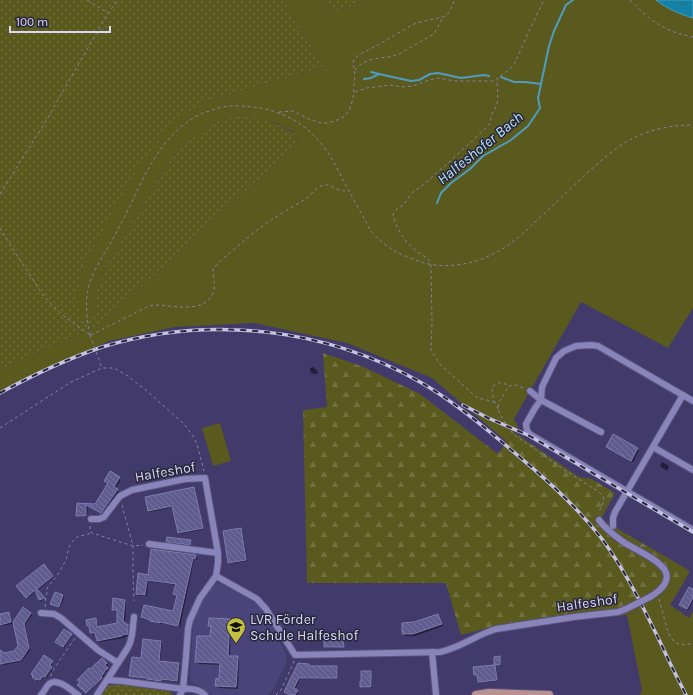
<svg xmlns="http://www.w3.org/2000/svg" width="693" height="695" viewBox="0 0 693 695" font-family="Karla,sans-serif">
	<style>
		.built { fill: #4b447b }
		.grass { fill: url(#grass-dots) }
		.forest { fill: url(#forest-firs) }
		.green { fill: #5a591e }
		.water { fill: url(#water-ripples); stroke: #4f9cbe }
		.shadow { fill: #0007 }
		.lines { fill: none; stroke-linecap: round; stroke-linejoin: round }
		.stream { stroke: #4f9cbe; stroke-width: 2 }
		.building { fill: url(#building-back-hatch); stroke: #807bb0 }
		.minor-casing { stroke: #5a547c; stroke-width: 8 }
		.major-casing { stroke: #5a547c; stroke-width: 10 }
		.path { stroke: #8681a9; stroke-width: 1; stroke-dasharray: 3 3; stroke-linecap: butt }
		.minor { stroke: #8984ba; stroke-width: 6 }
		.major { stroke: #b99192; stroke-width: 8 }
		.rail-casing { stroke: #c5c2e2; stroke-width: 3.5 }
		.rail { stroke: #28263b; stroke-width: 2; stroke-dasharray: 6; stroke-linecap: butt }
		.minor-bridge-casing { stroke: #5a547c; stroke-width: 8; stroke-linecap: butt }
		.path-bridge { stroke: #8681a9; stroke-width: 1; stroke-dasharray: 3 3; stroke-linecap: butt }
		.minor-bridge { stroke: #8984ba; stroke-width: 6 }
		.labels { text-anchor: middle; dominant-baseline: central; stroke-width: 3; stroke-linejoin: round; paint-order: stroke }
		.street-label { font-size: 14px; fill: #dad8f5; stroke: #28263b }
		.poi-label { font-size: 14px; fill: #dad8f5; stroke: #28263b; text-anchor: start }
		.water-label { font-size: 15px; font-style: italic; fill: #b5e1f6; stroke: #28263b }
	</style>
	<defs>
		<pattern id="grass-dots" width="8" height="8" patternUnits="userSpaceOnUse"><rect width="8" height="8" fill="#5a591e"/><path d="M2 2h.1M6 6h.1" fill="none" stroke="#71703f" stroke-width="1.8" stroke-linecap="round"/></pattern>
		<pattern id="forest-firs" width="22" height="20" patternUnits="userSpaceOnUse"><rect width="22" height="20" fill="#5a591e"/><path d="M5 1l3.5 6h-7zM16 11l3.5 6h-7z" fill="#71703f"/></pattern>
		<pattern id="water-ripples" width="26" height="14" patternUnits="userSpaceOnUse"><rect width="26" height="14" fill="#1482a7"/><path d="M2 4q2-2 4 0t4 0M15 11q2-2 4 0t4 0" fill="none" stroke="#246b86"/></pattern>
		<pattern id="building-back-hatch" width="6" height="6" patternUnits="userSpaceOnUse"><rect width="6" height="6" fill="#615c8f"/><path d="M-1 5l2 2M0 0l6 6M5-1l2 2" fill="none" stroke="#77739f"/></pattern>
	</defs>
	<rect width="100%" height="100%" fill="#413a6a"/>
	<polygon class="built" points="216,583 225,586 255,603 263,609 284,650 286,656 286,664 273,689 268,695 212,695 190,681 193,622 204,598"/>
	<g class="grass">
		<polygon points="0,0 283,0 324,67 202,103 103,231 86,261 81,273 95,316 95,295 106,266 166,166 185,143 217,121 237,115 267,119 294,133 297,139 294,147 101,324 0,370"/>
		<polygon points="324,0 365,0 333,13"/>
		<polygon points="119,684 166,690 169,691 173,695 100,695 108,686"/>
	</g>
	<polygon class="forest" points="323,353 364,367 420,394 498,454 514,432 579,477 592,479 615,493 601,519 690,571 681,587 666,592 627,615 501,625 461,635 446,583 307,583 303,410 327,407"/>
	<g class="green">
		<path d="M283 0H324L333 13 365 0H656C667 9 680 14 693 18V308L668 348 581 302 514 419 518 427 507 442 432 378 347 343 254 323 175 327 109 341 0 391V370L101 324 294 147 297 139 294 132 267 119 237 115 217 121 185 143 166 166 106 266 95 295V316L80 321 77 294 81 273 86 261 139 165 178 118 202 103 324 67Z"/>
		<polygon points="220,423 231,461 213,466 202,428"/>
		<polygon points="681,587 670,605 689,618 693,611 693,695 640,695 642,690 627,615 666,592"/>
	</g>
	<path class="water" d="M656 0H693V18C680 14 667 9 656 0Z"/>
	<g class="shadow">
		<polygon points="313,367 317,371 318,373 316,374 311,373 310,370 310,368"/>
		<polygon points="608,447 637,448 639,450 633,462 610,449"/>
		<polygon points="662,462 669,466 667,471 660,466"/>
		<polygon points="119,478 121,480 115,489 119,492 103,514 88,505 87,517 79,517 77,515 77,504 95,505 109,483"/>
		<polygon points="194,488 195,489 203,529 180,534 179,533 173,507 150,512 149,511 146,498"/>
		<polygon points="240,529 242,530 247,561 230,564 229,562"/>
		<polygon points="168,541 190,541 191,542 191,546 169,543"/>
		<polygon points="195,556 197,557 197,560 194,559 180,627 162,623 161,624 153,622 151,620 143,619 142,617 174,612 178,596 174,594 176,585 148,581 147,596 139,596 137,594 149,576"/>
		<polygon points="43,565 53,577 37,591 45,599 40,601 36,591 28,598 18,586"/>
		<polygon points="693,590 693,601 688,610 681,606"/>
		<polygon points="63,596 64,597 60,608 53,605"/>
		<polygon points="124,601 126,603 125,623 129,627 129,636 124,637 124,638 99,642 97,640 96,634 93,635 91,633 90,628 88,626 95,619 97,621 98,628 118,624 118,611 115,611 113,609"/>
		<polygon points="23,609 32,615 25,625 30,650 22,661 4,665 0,662 0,651 4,654 15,652 19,646"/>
		<polygon points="9,613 10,614 12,624 0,626 0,615"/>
		<polygon points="438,615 440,617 443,626 415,636 406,636 403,634 415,623"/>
		<polygon points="229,620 231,622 230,657 237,657 239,660 238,689 219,688 216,686 220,680 221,665 199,664 196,662 211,637 212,628 209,625"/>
		<polygon points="71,635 72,636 64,648 58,643"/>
		<polygon points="343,637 344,638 344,647 327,648 325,647"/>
		<polygon points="144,640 161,642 162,643 160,662 178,664 180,665 178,682 162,680 162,681 149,680 147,678 132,676 130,675 142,659"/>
		<polygon points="499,657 500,659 501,666 496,666 497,681 480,682 479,681 478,675 476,676 475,674 474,668 495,666 495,658"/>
		<polygon points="102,660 108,665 106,667 108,670 104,674 105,675 101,679 102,679 87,693 79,685 90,670"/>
		<polygon points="52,662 53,663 51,667 53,669 46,678 44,676 41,681 39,679 38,681 34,678"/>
		<polygon points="309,665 310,666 310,667 337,667 338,668 338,678 300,679 295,690 298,692 297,695 290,695 286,693"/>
		<polygon points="370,672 371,673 372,688 362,688 361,687"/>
	</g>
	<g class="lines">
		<g class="stream">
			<polyline points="371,72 379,74"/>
			<polyline points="501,77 514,82 525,82 541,84"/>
			<polyline points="364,79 371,78 379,74 411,81 419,80 430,74 438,73 461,78 484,75 489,76"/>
			<polyline points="437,203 441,193 451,183 470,169 483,156 511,140 528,126 540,108 538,98 549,46 554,31 566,5 573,0"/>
		</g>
	</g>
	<g class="building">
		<polygon points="613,434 638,448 631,461 606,447"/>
		<polygon points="110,471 120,477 114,487 118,489 101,513 86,505 86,516 76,516 77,503 95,504 108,483 104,481"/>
		<polygon points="194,487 203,528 178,533 172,506 148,511 145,497"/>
		<polygon points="241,528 246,560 228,563 223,531"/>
		<polygon points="167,537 191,540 190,545 166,542"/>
		<polygon points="151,549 196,555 195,559 193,558 178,626 160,622 160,623 150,621 150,620 141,617 144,605 173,611 177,595 173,594 176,584 147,580 145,595 136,594 138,573 148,575"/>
		<polygon points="44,564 53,576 37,589 45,598 39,600 35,590 26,598 16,586"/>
		<polygon points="689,587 693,589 693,598 687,609 679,605"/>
		<polygon points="55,592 63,595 59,607 50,604"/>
		<polygon points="113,598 125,600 123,622 125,622 125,624 128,624 128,634 122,635 122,636 97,641 95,633 90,633 89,626 87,626 86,620 96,618 97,627 117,623 117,610 112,610"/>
		<polygon points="23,607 31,613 24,624 29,648 21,660 0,664 0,650 4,653 14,651 18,646 13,622"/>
		<polygon points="9,612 11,622 0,625 0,614"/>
		<polygon points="438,614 442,624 413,634 402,634 402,623 414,622"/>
		<polygon points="209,618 230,619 228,656 238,656 236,687 215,686 216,678 219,679 220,663 195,662 197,636 210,636 211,626 208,626"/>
		<polygon points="64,629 72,634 63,647 55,642"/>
		<polygon points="343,636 344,647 324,647 324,637"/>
		<polygon points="143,639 161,641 159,661 179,663 177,681 161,679 161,681 147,679 147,678 129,676 132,657 141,658"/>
		<polygon points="44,655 53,661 50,665 52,667 45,677 43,676 40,680 37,679 36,680 32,677 33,676 31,674"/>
		<polygon points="500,656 500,665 495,665 497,680 478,682 477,675 474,675 473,667 494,665 494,657"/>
		<polygon points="102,658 107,663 105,665 108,668 104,672 104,673 101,677 102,678 86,693 77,685 80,682 77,680 89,668 90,669"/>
		<polygon points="298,663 309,664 309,666 337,666 337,678 299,678 294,688 298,690 295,695 290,695 284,692"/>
		<polygon points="361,671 371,671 371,687 360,687 360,681 361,681"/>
	</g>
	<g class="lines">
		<g class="minor-casing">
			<g id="minor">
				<polyline points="530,391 541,400 601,432"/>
				<polyline points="693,401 598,346 591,345 576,346 564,351 556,358 542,387 541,400 535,408 526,424 527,431 531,435 693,530"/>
				<polyline points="653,447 693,470"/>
				<polyline points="91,519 99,519 104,517 120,496 132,490 185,479 205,478 218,553 218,563 216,576"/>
				<path d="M599 520C604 527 615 536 622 541 642 555 693 570 650 597"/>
				<polyline points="613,526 613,518 615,512 683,395"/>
				<polyline points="149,544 218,553"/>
				<polyline points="41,613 54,614 61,618 98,650 118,663"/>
				<polyline points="432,652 436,695"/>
				<polyline points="107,680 127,649 130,643 132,635 134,617"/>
				<path d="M41 695C44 692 46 687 49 684 57 677 71 690 78 695"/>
				<polyline points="97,695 107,680 122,681 183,689 180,695"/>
				<path d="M205 695C199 689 191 688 183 689L186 657 188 629 190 620 200 598 216 576 257 599 266 609 295 655 440 652C460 648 476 635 496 629L574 617 618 612 626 609"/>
			</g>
		</g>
		<g class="major-casing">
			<polyline id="major" points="476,695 489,693 549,695"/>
		</g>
		<g class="path">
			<polyline points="87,0 108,13 118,0"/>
			<path d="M630 0C649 20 665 32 693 37"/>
			<polyline points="355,70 361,64 367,61 373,59 389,57 399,54 434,34 443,17"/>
			<polyline points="355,92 367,88 390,85 402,87 413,86 429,80 438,78 455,81 497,81"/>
			<polyline points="279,112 293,111 309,119 321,123 328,123 340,119 345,116 349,111 353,99 355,74 353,62 355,58 360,54 378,45 407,28 416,23 443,17 447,15 453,5 454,0"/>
			<polyline points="0,194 43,126 108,13"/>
			<polyline points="0,228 16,254 43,295 54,307 65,317 90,335"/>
			<path d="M90 335C87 321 85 304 88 290 90 277 98 265 104 254 112 241 119 228 126 214 145 176 161 132 203 113 210 111 216 108 223 107 233 105 244 106 253 107 279 110 302 121 319 141 330 153 337 168 344 182 353 198 362 214 370 230 386 248 396 253 418 261 445 271 478 264 502 249 514 242 525 232 535 222 553 206 570 189 588 172 599 163 609 153 621 145 643 131 667 125 693 125"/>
			<path d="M91 335 149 306 155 305C174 305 205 315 214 291 215 286 213 275 213 269 220 261 228 254 236 248 244 241 251 234 260 228 274 217 291 208 307 198 312 194 315 188 321 186 332 181 336 194 347 190"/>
			<polyline points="523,388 516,385 509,386 499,402 498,409 501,416 513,434 566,471 599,492 603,496 604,501 598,514"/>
			<path d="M495 402 478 398 474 395 440 364 431 351 432 322 431 265C429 257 421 255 415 250 404 241 396 228 393 215L394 212 397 209 403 205 413 192 423 185 447 164 487 127 490 123 492 113 495 109 498 100 497 78 509 70 515 63 529 31 544 0"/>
			<path d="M498 409C496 404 492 398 492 392 492 381 502 381 509 386"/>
			<polyline points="0,428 71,382 102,368 114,368 128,376 148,392 184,424 193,436 197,444 204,471"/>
			<polyline points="122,505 133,546 133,576 134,601"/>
			<polyline points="90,526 90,531 92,533 133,546 143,545"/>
			<path d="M659 599C661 607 663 614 665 621 669 638 674 649 693 643"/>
			<polyline points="45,607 46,595 47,593 47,588 57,576 66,560 69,547 72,542 77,537 92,533"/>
			<polyline points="51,676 51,673 75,638"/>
			<polyline points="276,695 281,690 293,664 294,661"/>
		</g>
		<use href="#minor" class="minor"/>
		<use href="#major" class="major"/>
		<g class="rail-casing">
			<g id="rail">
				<path d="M0 393C33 375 67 359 102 347 207 315 324 327 420 382 450 399 477 421 503 443 538 472 574 503 602 539 627 573 645 611 663 648 670 664 678 679 686 695"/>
				<polyline points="463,405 488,418 530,436 693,532"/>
			</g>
		</g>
		<use href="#rail" class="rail"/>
		<g class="minor-bridge-casing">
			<polyline id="minor-bridge" points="626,609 650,597"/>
		</g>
		<polyline class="path-bridge" points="90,335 102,368"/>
		<use href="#minor-bridge" class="minor-bridge"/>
	</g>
	<defs>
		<g id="school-pin" transform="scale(1)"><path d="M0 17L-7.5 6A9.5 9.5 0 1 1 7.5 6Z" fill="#c1be40" stroke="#28263b"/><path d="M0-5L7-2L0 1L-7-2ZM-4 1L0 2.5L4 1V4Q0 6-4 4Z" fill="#111"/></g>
	</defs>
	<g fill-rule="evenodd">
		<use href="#school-pin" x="236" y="627"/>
	</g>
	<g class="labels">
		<g class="street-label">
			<text transform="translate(165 472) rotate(-10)">Halfeshof</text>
			<text transform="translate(587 603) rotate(-8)">Halfeshof</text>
		</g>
		<g class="poi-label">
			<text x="250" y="619">LVR Förder<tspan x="250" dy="16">Schule Halfeshof</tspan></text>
		</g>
		<g class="water-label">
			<text transform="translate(480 148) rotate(-39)">Halfeshofer Bach</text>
		</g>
	</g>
	<path d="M10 26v6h100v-6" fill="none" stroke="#dad8f5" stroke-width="2"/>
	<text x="16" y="26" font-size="12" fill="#dad8f5" stroke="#28263b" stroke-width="3" paint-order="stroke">100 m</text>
</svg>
